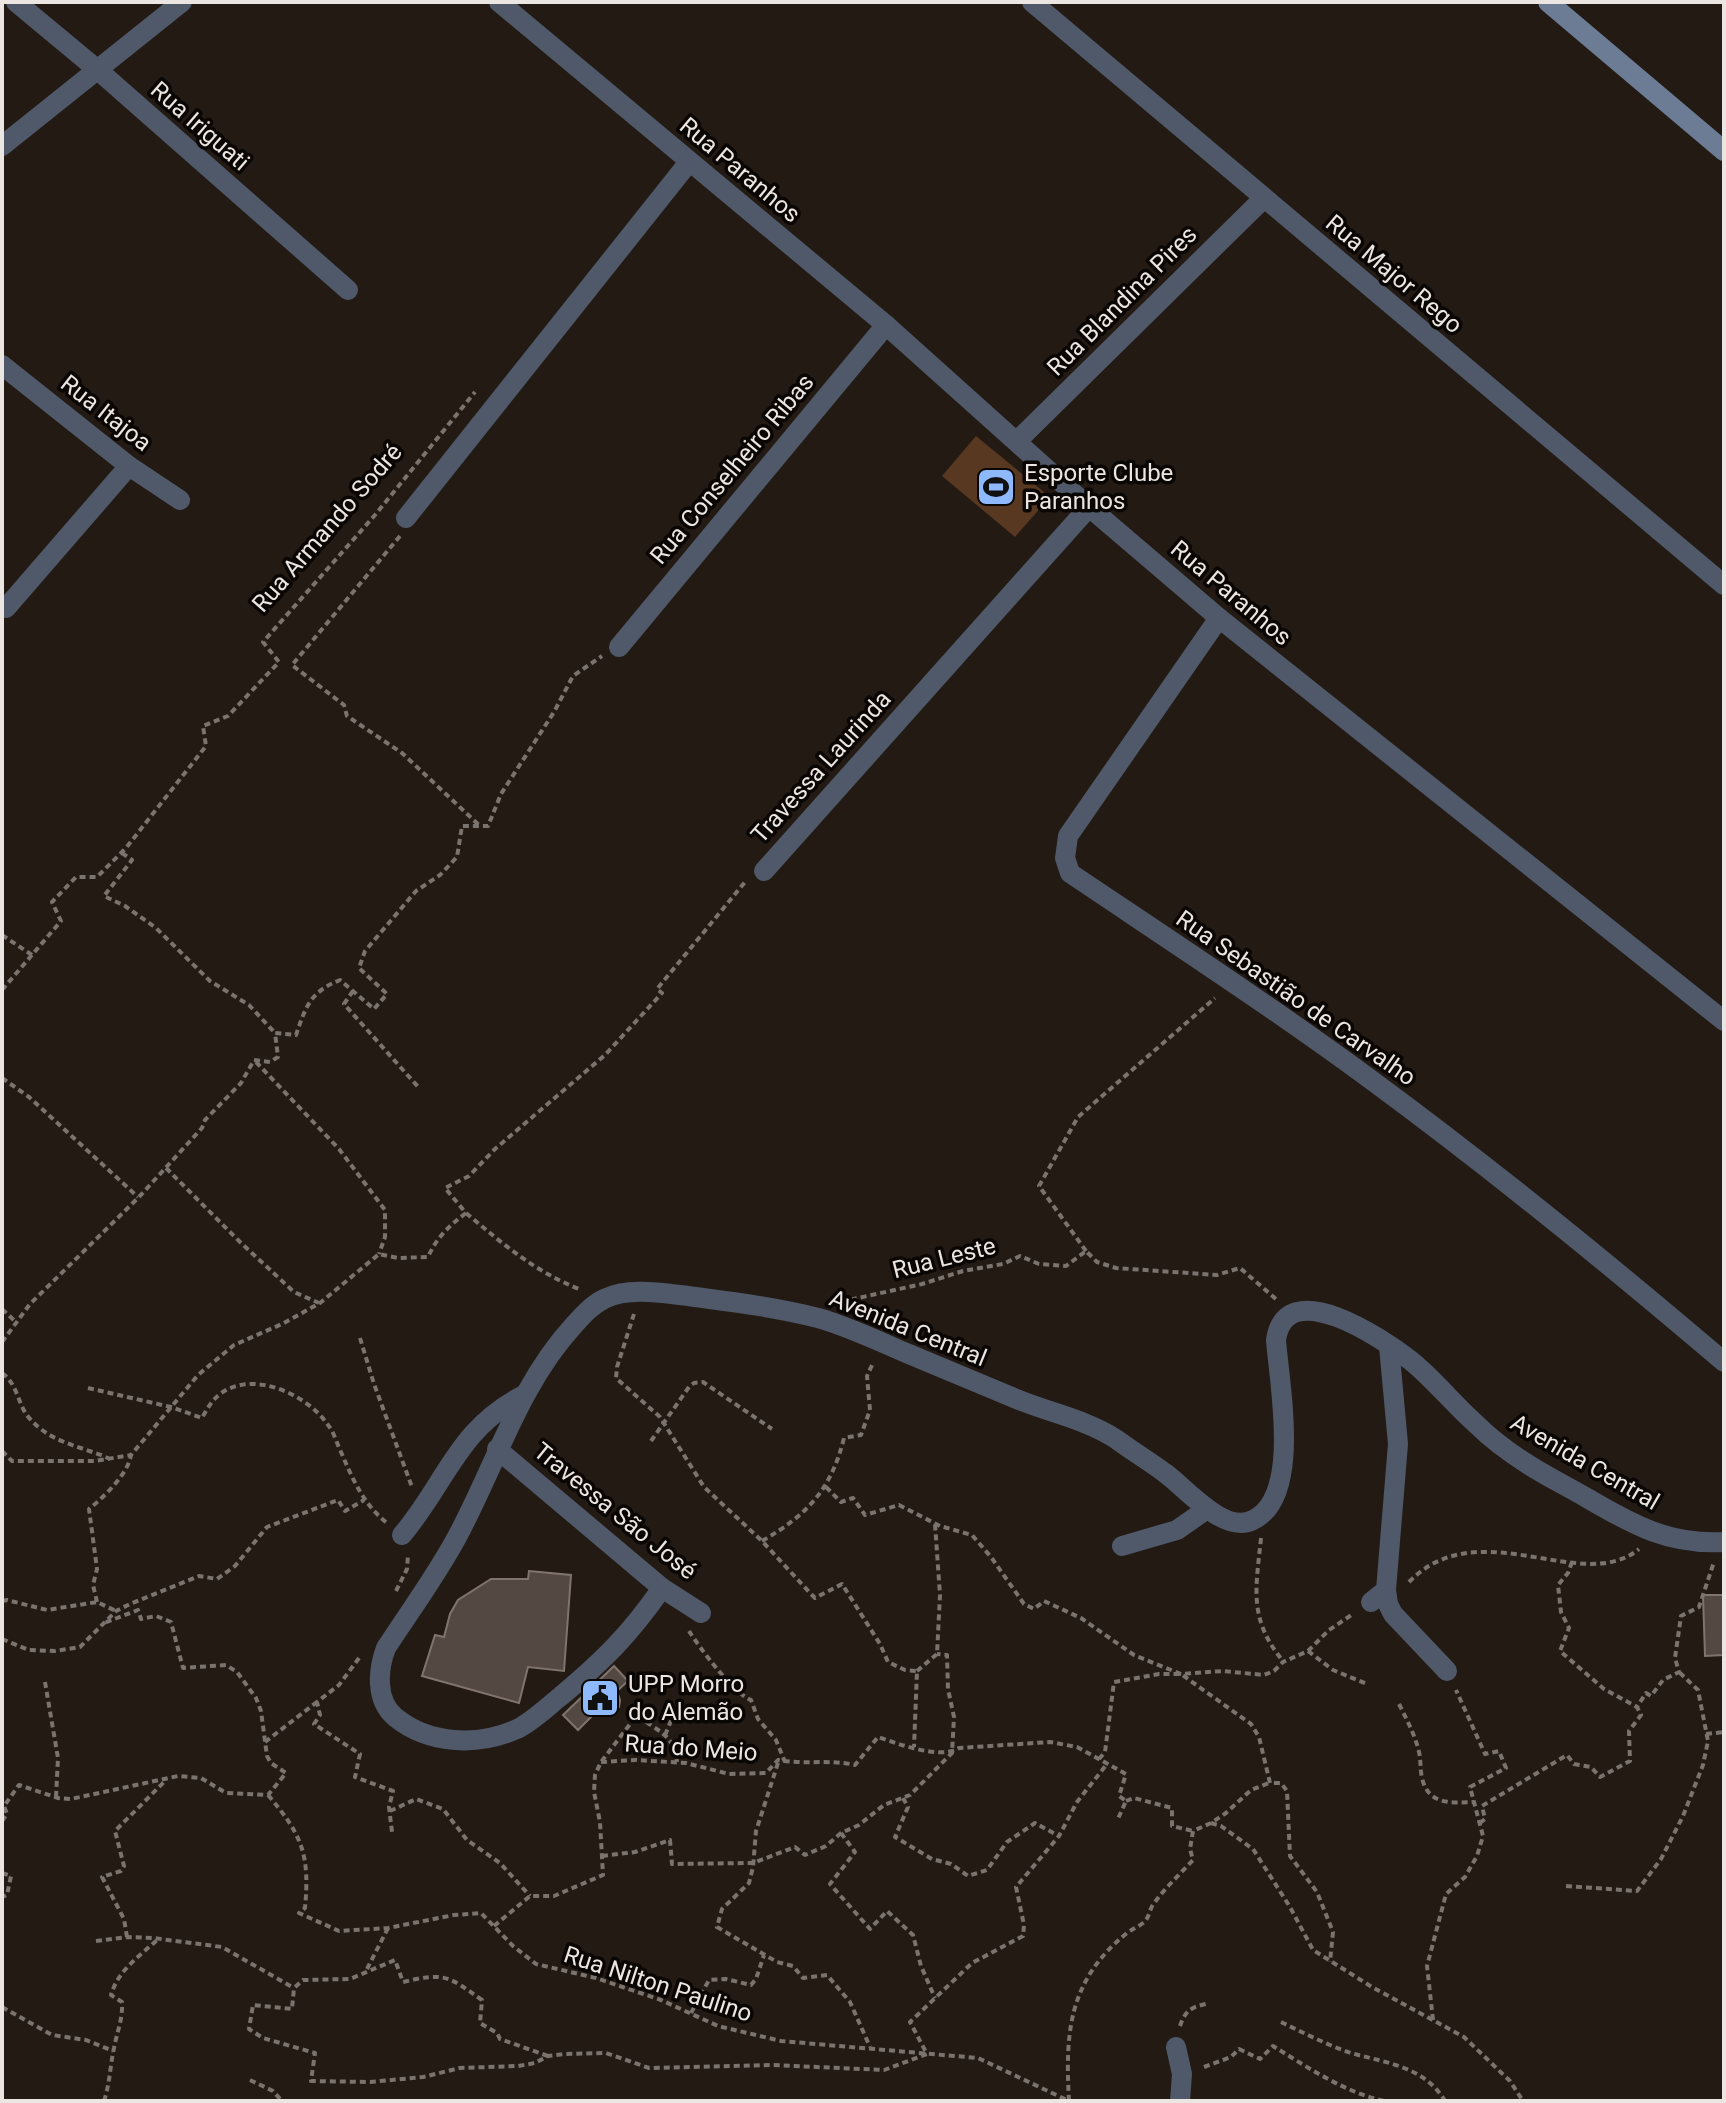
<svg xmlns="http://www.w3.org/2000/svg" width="1726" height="2103" viewBox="0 0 1726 2103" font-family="Roboto,sans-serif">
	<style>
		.pitch { fill: #583820 }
		.building { fill: #534942; stroke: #80756d; stroke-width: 2 }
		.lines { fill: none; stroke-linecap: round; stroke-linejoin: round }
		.path { stroke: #7a736e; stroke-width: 4; stroke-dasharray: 6 4; stroke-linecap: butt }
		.street { stroke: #4f5969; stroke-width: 20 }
		.secondary { stroke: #6c7c95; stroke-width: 20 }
		.labels { text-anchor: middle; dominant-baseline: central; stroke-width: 7; stroke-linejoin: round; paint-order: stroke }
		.street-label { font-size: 24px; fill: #ece6e2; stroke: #090604 }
		.poi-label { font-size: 24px; fill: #ece6e2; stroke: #090604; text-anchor: start }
	</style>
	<rect width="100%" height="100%" fill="#231a14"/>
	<polygon class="pitch" points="976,436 1050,497 1015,537 942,476"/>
	<g class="building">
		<polygon points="529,1571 571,1575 564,1671 528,1667 519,1703 422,1676 435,1635 444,1637 450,1614 458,1600 491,1579 528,1579"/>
		<polygon points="1703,1595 1724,1595 1724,1655 1705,1656"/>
		<polygon points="614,1666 628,1681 617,1691 620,1700 619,1707 612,1713 596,1712 578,1730 563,1715"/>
	</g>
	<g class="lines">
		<g class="path">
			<polyline points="400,536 292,665 344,705 347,716 402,753 480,826"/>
			<polyline points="122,853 132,860 104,896 125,906 156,928 210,981 249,1005 275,1033"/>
			<polyline points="2,935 32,955"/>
			<polyline points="2,990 61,921 52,902 76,877 97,877 126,848 206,746 203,726 228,716 279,662 263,642 375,515 475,392"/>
			<polyline points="353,991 344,1004 420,1089"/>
			<polyline points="256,1062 339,1149 385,1210 385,1237 379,1254"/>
			<polyline points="2,1078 29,1097 138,1197"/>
			<polyline points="166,1168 240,1242 294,1292 319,1303"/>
			<path d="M466 1213C503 1244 534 1271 579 1289"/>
			<polyline points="1086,1251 1039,1186 1078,1117 1215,998"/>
			<polyline points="842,1304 849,1300 922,1284 963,1271 1003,1264 1020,1256 1039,1264 1066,1266 1086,1251 1097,1262 1116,1268 1217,1275 1240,1268 1276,1299"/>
			<polyline points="2,1309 17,1323"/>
			<polyline points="634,1314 617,1367 616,1378 660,1417 704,1487 762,1541 811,1594 815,1598 842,1584 880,1644 888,1662 905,1670 917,1671 914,1747"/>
			<polyline points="360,1338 374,1384 412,1487"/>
			<path d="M2 1342 30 1304 139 1197 202 1128 205 1120 241 1083 254 1060 270 1062 278 1057 275 1033 296 1035C306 1006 310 992 340 980L374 1009 387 994 359 968 365 951 416 891 440 875 457 857 462 826H488L501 794 554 712 573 676 602 656"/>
			<path d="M2 1373C19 1385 17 1406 31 1420 53 1444 82 1446 110 1459"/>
			<path d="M88 1388 171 1407 202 1418C207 1409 212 1400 220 1394 253 1369 308 1395 328 1425 334 1432 337 1444 341 1452 353 1480 364 1505 387 1523"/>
			<polyline points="651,1441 689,1387 694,1383 703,1382 772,1429"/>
			<polyline points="2,1451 12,1461 95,1461 131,1455"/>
			<polyline points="826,1487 841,1502 853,1498 865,1515 899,1505 940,1526 972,1535 991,1557 1024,1604 1034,1609 1044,1601 1081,1618 1134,1655 1181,1674 1223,1671 1264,1675 1274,1671 1283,1662 1308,1651 1329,1630 1353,1614"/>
			<path d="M1261 1538C1256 1588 1248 1619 1283 1661"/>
			<path d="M762 1541C807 1515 831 1490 844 1438L861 1435 870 1410 867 1376 873 1363"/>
			<polyline points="1572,1562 1568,1573 1558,1585 1561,1612 1569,1628 1560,1651 1604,1689 1637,1707"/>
			<path d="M1409 1582C1479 1510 1582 1596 1639 1549"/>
			<polyline points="396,1591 407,1569 408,1555"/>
			<polyline points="2,1601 7,1600 47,1610 97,1602 116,1611"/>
			<path d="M97 1602 93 1585 97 1569 89 1509C104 1497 128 1474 131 1455L198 1375 234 1345 282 1324 320 1303 379 1254 398 1258 428 1257C437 1237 449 1226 466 1213L445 1188 469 1176 495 1149 605 1055 662 993 657 989 745 882"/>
			<path d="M689 1631C699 1647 734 1694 751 1700L758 1719 776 1740 785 1762"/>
			<polyline points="2,1639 29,1650 55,1651 80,1647 116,1611 130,1604 199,1576 217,1579 235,1566 267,1527 338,1500 345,1511 364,1500"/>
			<polyline points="1308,1651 1333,1670 1367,1684"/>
			<polyline points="359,1658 339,1685 317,1702 320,1715 314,1724 360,1754 355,1777 393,1791 389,1807 392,1832"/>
			<polyline points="917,1671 937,1654 940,1595 935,1524"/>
			<polyline points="45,1682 58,1758 56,1797"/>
			<path d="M1399 1704C1407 1720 1415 1735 1419 1752 1421 1761 1420 1769 1422 1778 1428 1805 1451 1803 1474 1802"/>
			<polyline points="1706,1734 1724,1732"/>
			<polyline points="665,1735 680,1700"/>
			<polyline points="265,1742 317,1702"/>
			<polyline points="1099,1759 1105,1752 1114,1682 1159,1674 1181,1674 1251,1724 1259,1737 1270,1783 1281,1783 1287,1791 1290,1856 1317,1892 1333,1932 1330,1962"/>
			<path d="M601 1762 635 1760 686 1763 729 1774 766 1773 778 1760C804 1765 830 1759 855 1765L878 1737C899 1744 940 1760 959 1748L1050 1742 1077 1747 1126 1774 1119 1796 1126 1801 1117 1821"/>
			<polyline points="778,1763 756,1831 753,1867 749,1883 722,1909 717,1927 777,1962 793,1966 803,1978 827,1975 850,2002 870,2047"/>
			<path d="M268 1795C302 1835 310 1854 305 1908L299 1913 339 1931 388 1928 454 1915 481 1913 513 1946 536 1964 596 1978 661 2000 718 2026 781 2041 978 2058 1069 2101"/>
			<polyline points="903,1798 908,1807 895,1837 932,1859 951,1864 968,1876 987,1870 1007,1842 1035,1823 1059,1836"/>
			<polyline points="1126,1801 1134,1798 1172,1808 1172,1826 1193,1831"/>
			<polyline points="390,1811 416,1799 443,1809 467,1840 500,1863 530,1896"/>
			<polyline points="2,1821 7,1814 4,1806 19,1785 58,1798 71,1799 178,1776 201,1778 226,1793 268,1795 286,1773 271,1763 267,1756 261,1711 256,1698 237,1672 226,1665 183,1668 171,1622 156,1616 141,1619 138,1610 104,1623"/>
			<polyline points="1211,1823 1221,1826 1253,1849 1290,1907 1313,1950 1372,1987 1464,2037 1510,2081 1523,2101"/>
			<polyline points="1480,1823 1485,1819 1482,1806 1567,1755 1574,1764 1591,1767 1600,1777 1630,1761 1629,1731 1641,1715 1637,1707 1646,1693 1651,1696 1663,1680 1679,1672 1675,1658 1681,1616 1699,1607 1714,1562"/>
			<polyline points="841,1833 855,1852 830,1884 870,1929 887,1911 913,1935 921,1966 935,1998"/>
			<polyline points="602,1856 635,1852 670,1840 672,1864 753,1863 795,1847 805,1855 826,1846 841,1833 859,1825 884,1805 910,1795 952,1753 954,1717 948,1689 947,1655 937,1654"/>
			<polyline points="2,1873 11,1876 7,1895 2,1897"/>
			<polyline points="1566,1886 1637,1891 1661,1859 1683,1816 1703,1765 1708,1741 1698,1690 1679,1672"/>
			<path d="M494 1926 530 1896H554L603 1875 600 1822 594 1792 595 1775 601 1762 637 1715C657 1732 674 1733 677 1762"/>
			<polyline points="127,1937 124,1919 102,1877 121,1871 124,1866 115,1831 166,1780"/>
			<polyline points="96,1941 127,1937 153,1938 222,1947 294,1988"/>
			<polyline points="367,1969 388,1928"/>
			<polyline points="2,2007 52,2035 86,2040 113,2051"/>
			<polyline points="691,2013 709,1980 726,1979 751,1985 756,1979 764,1955"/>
			<polyline points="1433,2020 1427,1966 1446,1894 1465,1877 1477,1856 1483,1836 1470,1787 1506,1768 1499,1751 1485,1754 1456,1690"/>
			<path d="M1281 2022C1304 2033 1327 2045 1351 2053 1386 2063 1424 2066 1445 2101"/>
			<path d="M1180 2026C1185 2011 1191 2007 1206 2004"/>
			<path d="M548 2056 500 2039 497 2033 480 2023 482 2000C448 1976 445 1972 403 1982L395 1960 350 1979 303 1980 294 1988 292 2009 253 2005 249 2029 263 2038 315 2053 311 2081 370 2082 423 2077 460 2068 518 2066 535 2063 548 2056 564 2054 606 2053 649 2068 772 2065 884 2070 927 2054 910 2022 972 1963 1023 1936 1024 1925 1016 1887 1059 1836 1077 1802 1107 1764"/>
			<path d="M1204 2067 1231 2057 1239 2049 1260 2059 1273 2046C1307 2067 1344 2092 1384 2101"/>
			<polyline points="250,2080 273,2091 282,2101"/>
			<path d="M104 2101C110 2083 110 2066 114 2048 117 2032 123 2019 122 2002L111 1995C118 1970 140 1956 158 1939"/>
			<path d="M1069 2101C1065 2031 1069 1980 1127 1933 1132 1929 1138 1927 1143 1923 1150 1918 1149 1908 1155 1902 1166 1887 1180 1874 1193 1860L1190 1849 1193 1831 1211 1823 1226 1813 1251 1790 1269 1783"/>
		</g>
		<g class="street">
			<polyline points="16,2 99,71 348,290"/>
			<polyline points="499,2 886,325 1089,507 1219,618 1724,1021"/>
			<polyline points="1032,2 1724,585"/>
			<polyline points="2,146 182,2"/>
			<polyline points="2,365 129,466 180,500"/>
			<polyline points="1017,441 1264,198"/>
			<polyline points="406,518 689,162"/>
			<polyline points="6,608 129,466"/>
			<path d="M1219 618 1068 836 1065 858 1070 873C1171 941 1272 1007 1370 1079 1491 1168 1609 1264 1724 1362"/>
			<polyline points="619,647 886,325"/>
			<polyline points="764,871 1089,507"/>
			<polyline points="497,1449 662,1588 701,1613"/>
			<path d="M402 1535C446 1483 458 1428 524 1395"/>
			<polyline points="1122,1546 1177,1530 1207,1509"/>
			<path d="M662 1588C630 1634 604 1660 561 1696 547 1707 533 1721 517 1729 477 1747 428 1744 395 1717 375 1700 378 1669 386 1648 410 1611 436 1576 457 1537 496 1465 518 1386 574 1325 583 1315 592 1305 604 1299 628 1287 662 1293 688 1296 732 1302 775 1307 818 1318 847 1326 876 1340 904 1352 942 1368 980 1384 1019 1400 1051 1413 1087 1420 1116 1439 1132 1451 1149 1461 1165 1473 1186 1488 1224 1535 1253 1520 1302 1497 1279 1383 1276 1340 1286 1273 1383 1339 1410 1360 1434 1379 1453 1404 1476 1424 1492 1440 1510 1453 1529 1465 1548 1477 1568 1487 1587 1498 1633 1525 1669 1545 1724 1542"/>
			<polyline points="1386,1590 1388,1604 1393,1614 1447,1671"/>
			<polyline points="1371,1602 1386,1590 1398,1444 1389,1346"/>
			<polyline points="1176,2047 1182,2074 1180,2101"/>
		</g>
		<polyline class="secondary" points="1548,2 1724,151"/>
	</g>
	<defs>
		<g id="stadium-square" transform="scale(2)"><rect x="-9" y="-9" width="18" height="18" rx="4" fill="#8eb9fd" stroke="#090604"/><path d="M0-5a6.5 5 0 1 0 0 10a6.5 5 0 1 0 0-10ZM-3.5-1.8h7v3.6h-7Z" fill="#111"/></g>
		<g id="civic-square" transform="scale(2)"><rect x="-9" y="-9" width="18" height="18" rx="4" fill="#8eb9fd" stroke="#090604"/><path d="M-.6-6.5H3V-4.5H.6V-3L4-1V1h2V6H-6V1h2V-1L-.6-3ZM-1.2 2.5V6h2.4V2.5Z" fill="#111"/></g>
	</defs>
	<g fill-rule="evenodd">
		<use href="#stadium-square" x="996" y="487"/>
		<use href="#civic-square" x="600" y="1698"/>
	</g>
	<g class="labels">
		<g class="street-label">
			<text transform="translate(200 126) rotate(41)">Rua Iriguati</text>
			<text transform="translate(740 170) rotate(40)">Rua Paranhos</text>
			<text transform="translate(1394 274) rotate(40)">Rua Major Rego</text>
			<text transform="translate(1122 301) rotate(-45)">Rua Blandina Pires</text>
			<text transform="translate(106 413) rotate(38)">Rua Itajoa</text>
			<text transform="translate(732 469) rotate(-50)">Rua Conselheiro Ribas</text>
			<text transform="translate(327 528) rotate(-49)">Rua Armando Sodré</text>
			<text transform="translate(1231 593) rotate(40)">Rua Paranhos</text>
			<text transform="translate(821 767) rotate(-48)">Travessa Laurinda</text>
			<text transform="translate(1296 998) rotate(35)">Rua Sebastião de Carvalho</text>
			<text transform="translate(944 1258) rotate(-14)">Rua Leste</text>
			<text transform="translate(908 1328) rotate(22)">Avenida Central</text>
			<text transform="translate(1585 1462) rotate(30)">Avenida Central</text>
			<text transform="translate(615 1511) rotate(39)">Travessa São José</text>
			<text transform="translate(691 1748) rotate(4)">Rua do Meio</text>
			<text transform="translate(658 1984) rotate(18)">Rua Nilton Paulino</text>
		</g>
		<g class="poi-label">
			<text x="1024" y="473">Esporte Clube<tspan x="1024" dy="28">Paranhos</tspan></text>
			<text x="628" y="1684">UPP Morro<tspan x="628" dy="28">do Alemão</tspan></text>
		</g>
	</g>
	<rect width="1726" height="2103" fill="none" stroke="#ece6e2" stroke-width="8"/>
</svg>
